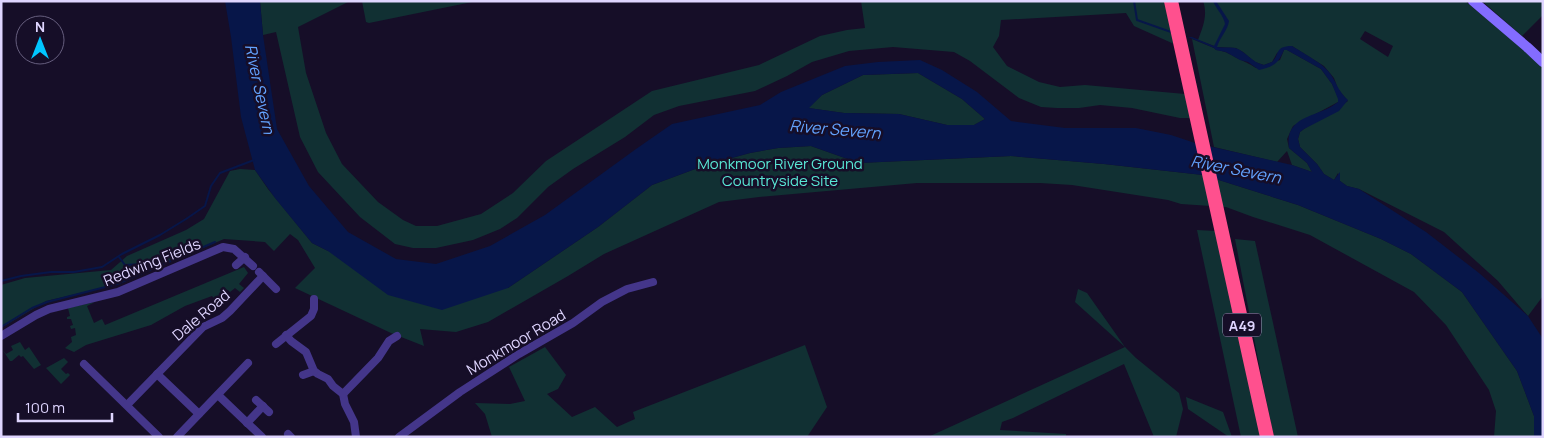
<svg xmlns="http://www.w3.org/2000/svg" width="1544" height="438" viewBox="0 0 1544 438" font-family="Manrope,sans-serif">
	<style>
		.green { fill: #113033; fill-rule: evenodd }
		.water { fill: #071649; fill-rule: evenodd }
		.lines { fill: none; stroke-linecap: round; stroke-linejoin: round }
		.stream { stroke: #071649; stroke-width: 2 }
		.street { stroke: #44368a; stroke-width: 8 }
		.secondary { stroke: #836cff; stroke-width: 10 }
		.highway { stroke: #ff508e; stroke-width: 14 }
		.labels { text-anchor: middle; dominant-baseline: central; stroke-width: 5; stroke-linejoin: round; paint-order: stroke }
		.shield { fill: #160e28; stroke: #a399be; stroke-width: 1 }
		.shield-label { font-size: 14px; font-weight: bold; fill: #dfd5ff }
		.park-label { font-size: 15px; fill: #59e8d6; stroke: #160e28 }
		.street-label { font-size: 15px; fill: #dfd5ff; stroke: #160e28 }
		.water-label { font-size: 16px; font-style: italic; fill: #63a3ff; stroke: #160e28 }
	</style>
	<rect width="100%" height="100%" fill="#160e28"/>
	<g class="green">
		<polygon points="260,1 350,1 298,27 306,73 326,133 342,164 378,202 403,220 416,226 437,226 481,214 513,193 546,161 652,91 759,65 820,36 847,30 865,28 861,1 1166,1 1174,44 1134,26 1126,13 1001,20 999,36 993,47 1007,66 1039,82 1060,87 1085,85 1185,94 1191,118 1180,118 1132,108 1100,105 1079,108 1057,108 1041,107 1019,98 970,61 954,52 893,47 849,51 812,62 787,76 755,91 679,106 654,115 625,137 573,169 548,187 517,218 500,229 473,240 436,248 413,248 395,244 360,217 318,172 300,137 276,32 263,35"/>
		<polygon points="362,1 477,1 369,23 366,22"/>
		<path d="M1203 1H1465L1539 63 1543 68V296L1528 316 1498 281 1444 232 1359 189 1347 186 1340 181 1338 173 1334 180 1324 174 1317 164 1300 147 1298 139 1300 132 1304 129 1348 101 1338 89 1334 78 1324 66 1292 46 1277 53 1272 62 1264 65 1255 62 1243 52 1236 48 1217 47 1198 40C1203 27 1208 15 1203 1ZM1365 31 1393 46 1388 57 1360 39Z"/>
		<polygon points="1482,1 1543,1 1543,15 1522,36"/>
		<path d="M1192 39 1214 48 1216 50C1227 51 1232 56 1241 60 1247 63 1250 64 1256 68L1280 60 1284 50H1287L1321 69 1332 84 1339 99 1338 102 1293 126 1287 139 1289 148 1307 163 1312 172 1292 165 1287 151 1277 162 1214 147Z"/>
		<polygon points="918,73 962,99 985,119 974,125 947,125 899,114 844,113 808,108 822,95 863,75"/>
		<polygon points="811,146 859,163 1011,156 1104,164 1203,175 1298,205 1381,239 1411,254 1462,292 1517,371 1534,416 1534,437 1494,437 1496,411 1489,390 1446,325 1414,292 1310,235 1253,217 1226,207 1181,204 1168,200 1072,185 1040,183 917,183 759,197 719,202 604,254 568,276 488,322 456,332 420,329 424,346 391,333 295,288 315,268 298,240 290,234 274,251 265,242 224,239 119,284 46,301 1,328 1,285 25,278 111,270 127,256 186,230 204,219 230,171 240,169 255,170 268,189 312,243 328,251 508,288 598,227 652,185 706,165 750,153 778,148"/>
		<polygon points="1197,230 1215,231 1261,437 1241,437"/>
		<polygon points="1235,239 1255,241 1298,437 1274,437 1263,385"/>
		<polygon points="244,267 248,273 239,284 244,288 240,292 235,288 230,292 228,290 225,291 230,296 229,297 225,293 218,298 217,301 212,296 185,306 151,325 86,345 74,352 65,348 72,342 71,337 76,335 75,328 71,329 70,326 73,325 71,319 67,319 67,317 70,316 68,308 95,302 87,306 94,323 102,319 105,325"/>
		<polygon points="1078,289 1087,293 1125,347 1136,358 1179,393 1183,409 1176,437 1154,437 1124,364 1013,418 1002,422 1000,430 1066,434 1066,437 928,437 1125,347 1075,302"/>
		<polygon points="20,342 25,350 29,347 41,365 34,369 23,356 21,357 19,355 12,361 10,361 2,349 6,354 13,350 11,346"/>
		<polygon points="805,345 827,407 807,437 492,437 485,414 475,403 510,404 525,401 509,367 545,347 566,375 558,389 547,394 572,417 595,407 617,427 635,419 633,412"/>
		<polygon points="64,358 68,362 61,369 66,374 68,373 70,375 61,384 46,368"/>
		<polygon points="1186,397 1223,412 1232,437 1229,437 1188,409"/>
	</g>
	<path class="water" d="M225 1H260L263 35 277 129 309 186 348 232 396 259 436 264 490 246 545 215 636 149 672 124 760 105 781 92 845 66 878 62 920 60 942 70 977 92 1011 121 1065 128H1136L1171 135 1195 143 1292 165 1312 172 1307 163 1289 148C1284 114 1319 118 1338 102V99L1332 84 1321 69 1287 50H1284C1278 64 1273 67 1259 70L1248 62 1240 60 1226 52 1216 50 1214 48 1188 37H1192L1214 46 1225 24C1224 16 1216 9 1213 1H1216L1229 21C1228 30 1220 37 1217 47 1223 48 1229 47 1235 48 1246 51 1252 63 1264 65 1264 65 1272 62 1272 62 1280 55 1274 46 1292 46 1301 52 1322 63 1328 71 1336 80 1338 92 1348 100L1339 111 1304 129 1300 132 1298 139 1300 147 1317 164 1324 174 1334 180 1340 172V181L1347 186 1359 189 1426 232 1479 273 1528 316 1543 339V437H1534V416L1517 371 1462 292 1411 254 1381 239 1298 205 1203 175 1104 164 1011 156 859 163 811 146 778 148 750 153 706 165 652 185 598 227 508 288 442 310 388 295 328 251 312 243 275 198 255 170 241 117 231 37ZM918 73 962 99 985 119 974 125H947L899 114 844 113 809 108 822 95 863 75Z"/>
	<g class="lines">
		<g class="stream">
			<polyline points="1134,1 1137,20 1171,32"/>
			<polyline points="119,257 125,265 144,264 149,265 150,269"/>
			<polyline points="1,281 21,276 51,272 74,272 102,267 122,254 160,235 186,219 205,206 211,186 220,173 254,160"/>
			<polyline points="1,327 32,308 47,302 117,284 215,242"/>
		</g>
		<g class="street">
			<polyline points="236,265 245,257"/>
			<polyline points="259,272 276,289"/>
			<polyline points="286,335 291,341 306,352 314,371 318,374 328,379 333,386 343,394 345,404 354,422 356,437"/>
			<polyline points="1,336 36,315 49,309 118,292 223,247 234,249 253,266"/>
			<polyline points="276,344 311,316 314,309 314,299"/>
			<polyline points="84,364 159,437"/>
			<polyline points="157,374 199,414"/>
			<polyline points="303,375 314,371"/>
			<polyline points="343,394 378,358 389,341 397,336"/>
			<polyline points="218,395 262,437"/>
			<polyline points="256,400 269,412"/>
			<polyline points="127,405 203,327 222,318 230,311 263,276"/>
			<polyline points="247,423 263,406"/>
			<polyline points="288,434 291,437"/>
			<polyline points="177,437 248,363"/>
			<polyline points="399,437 460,392 519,354 573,323 602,302 627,289 653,282"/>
		</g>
		<polyline class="secondary" points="1473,1 1527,47 1543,62"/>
		<polyline class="highway" points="1171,1 1267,437"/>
	</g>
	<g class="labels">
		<rect class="shield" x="1223" y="313.5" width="38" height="23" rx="4"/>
		<g class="shield-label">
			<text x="1242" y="325">A49</text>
		</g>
		<g class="park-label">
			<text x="780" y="163">Monkmoor River Ground<tspan x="780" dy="17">Countryside Site</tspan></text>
		</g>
		<g class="street-label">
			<text transform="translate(152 262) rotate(-22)">Redwing Fields</text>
			<text transform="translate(201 315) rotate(-40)">Dale Road</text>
			<text transform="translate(516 342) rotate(-31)">Monkmoor Road</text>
		</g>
		<g class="water-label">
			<text transform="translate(260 89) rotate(78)">River Severn</text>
			<text transform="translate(835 129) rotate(5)">River Severn</text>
			<text transform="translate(1236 169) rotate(11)">River Severn</text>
		</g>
	</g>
	<rect width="1544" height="438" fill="none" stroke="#dfd5ff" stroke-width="5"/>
	<g transform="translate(40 40)"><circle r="24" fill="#160e28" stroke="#665e7e"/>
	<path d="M0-4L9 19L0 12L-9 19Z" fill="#01c6ff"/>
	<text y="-8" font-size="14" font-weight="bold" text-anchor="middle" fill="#dfd5ff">N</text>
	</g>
	<path d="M18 413v8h94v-8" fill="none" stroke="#dfd5ff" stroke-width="2.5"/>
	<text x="25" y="413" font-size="15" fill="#dfd5ff" stroke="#160e28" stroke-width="4" paint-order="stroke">100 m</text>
</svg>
